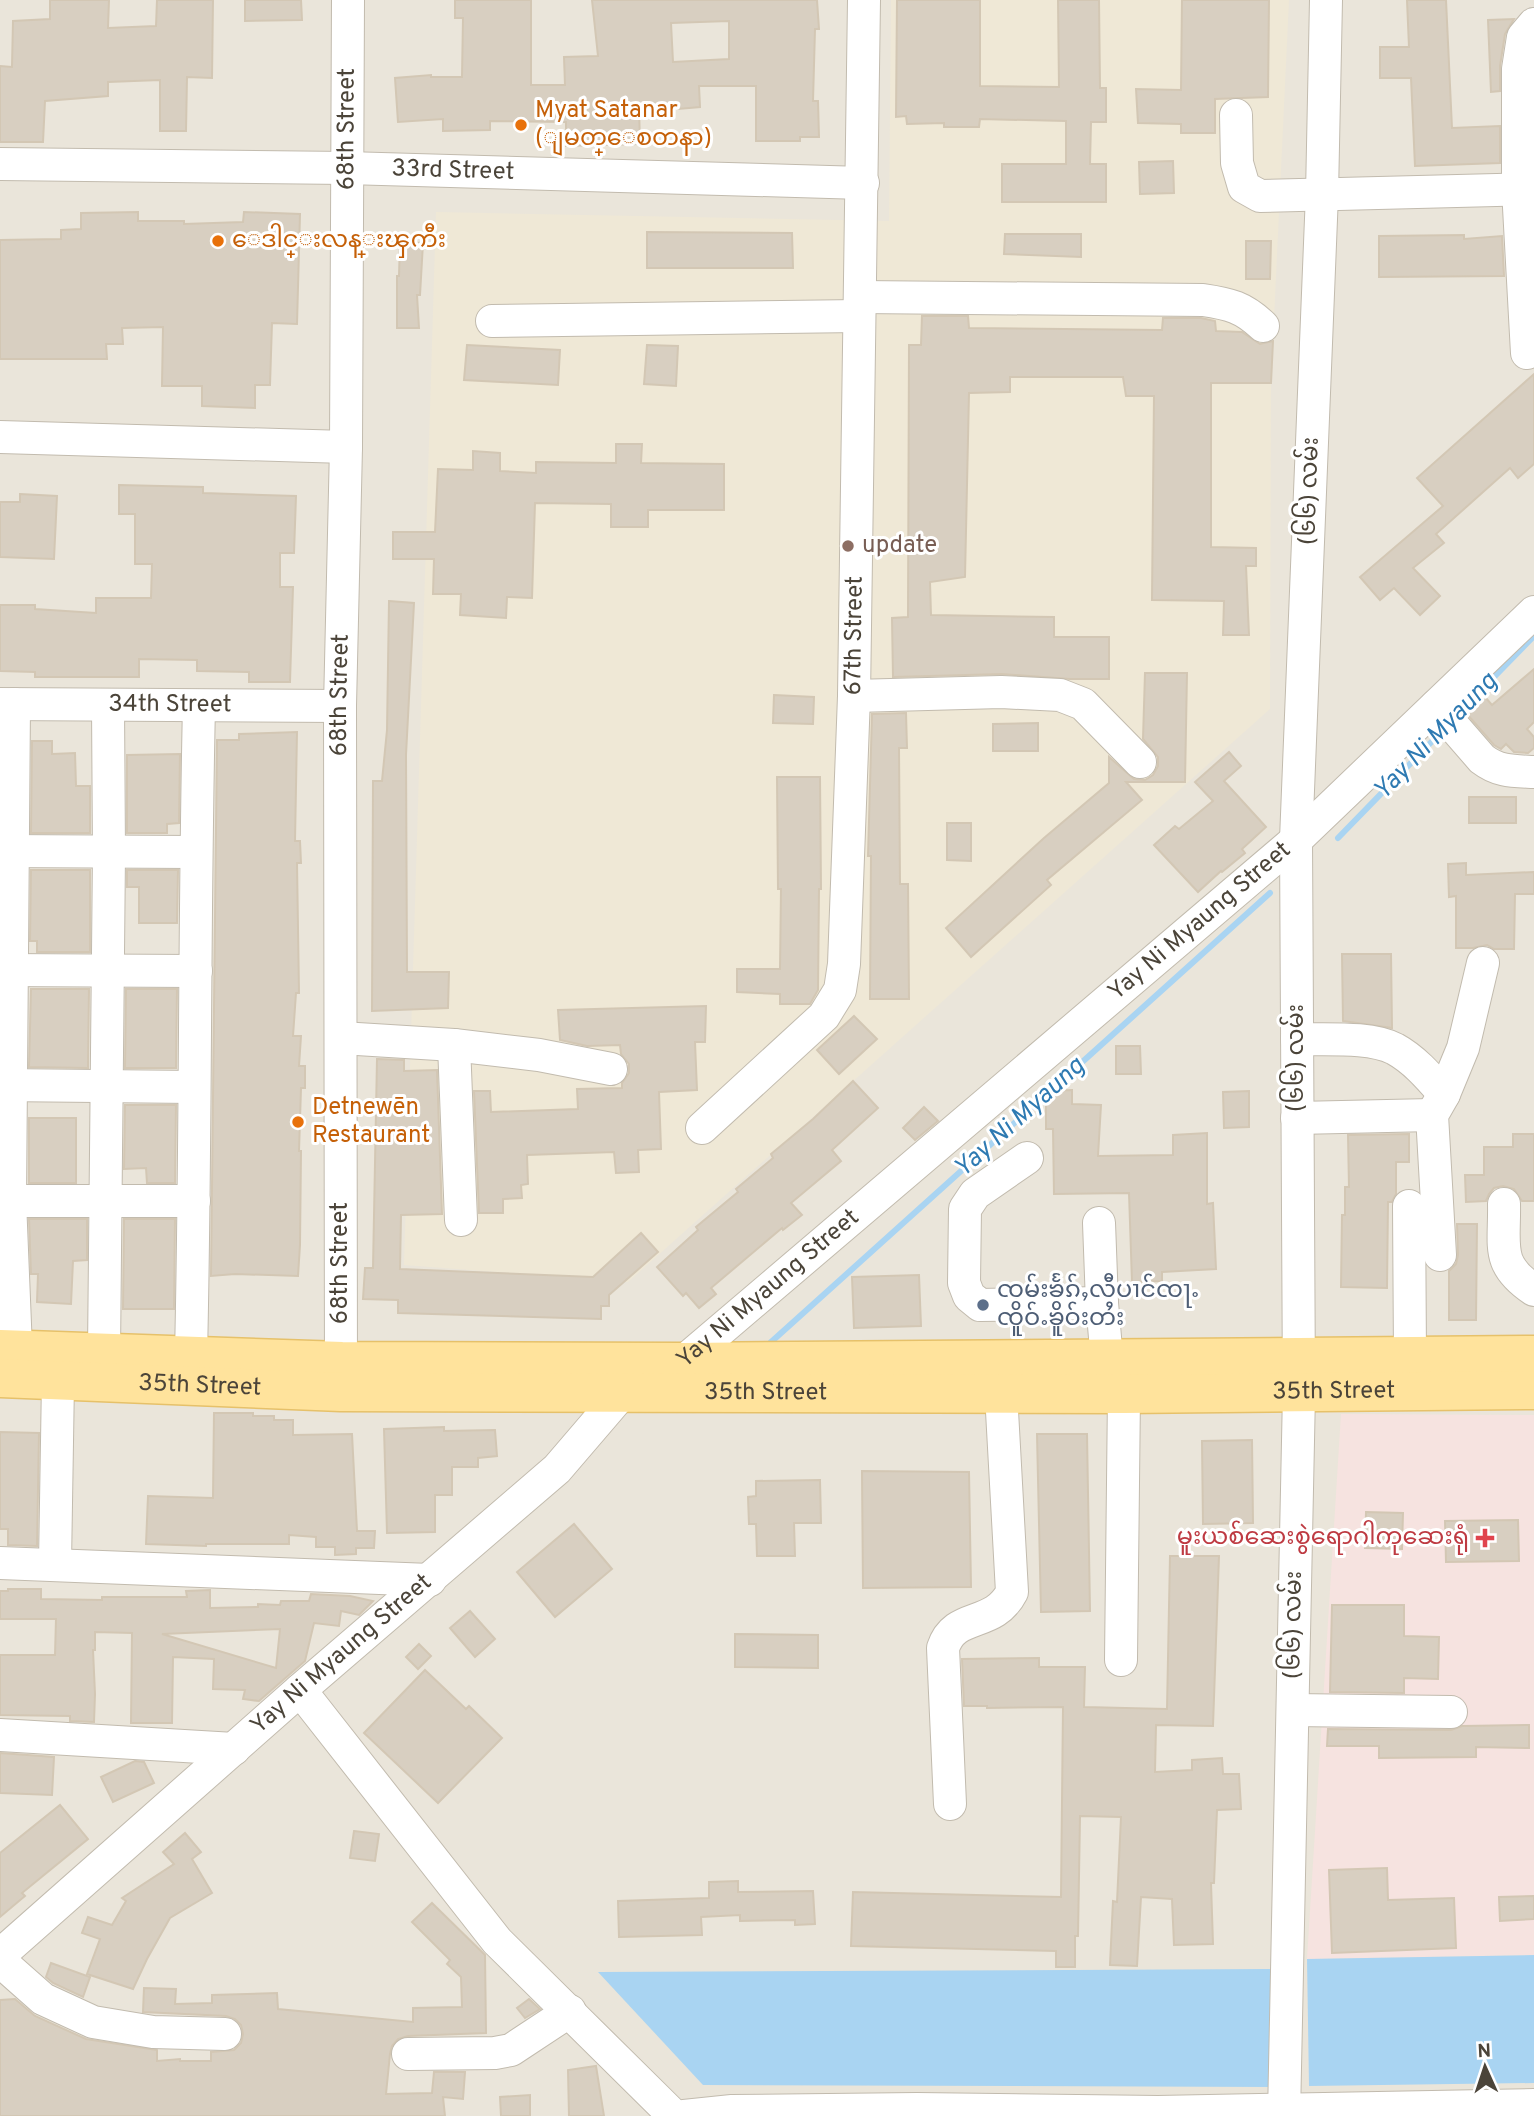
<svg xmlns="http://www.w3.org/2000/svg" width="1534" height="2116" viewBox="0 0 1534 2116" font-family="Overpass,'Noto Sans Myanmar',sans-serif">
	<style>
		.residential { fill: #eae5da }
		.education { fill: #efe8d6 }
		.medical { fill: #f6e3e0 }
		.water { fill: #a9d4f2 }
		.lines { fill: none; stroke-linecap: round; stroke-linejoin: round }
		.stream { stroke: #a9d4f2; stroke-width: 6 }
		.building { fill: #d8cfc1; stroke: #d3c7b4; stroke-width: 2; fill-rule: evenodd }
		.minor-casing { stroke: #c2bbae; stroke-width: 34 }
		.major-casing { stroke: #e6c16a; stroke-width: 41 }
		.minor { stroke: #fff; stroke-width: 32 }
		.major { stroke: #ffe39c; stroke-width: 38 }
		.food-dot { fill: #e8710a; stroke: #fff; stroke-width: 2.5 }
		.education-dot { fill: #8d6e63; stroke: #fff; stroke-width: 2.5 }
		.service-dot { fill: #5c6f8a; stroke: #fff; stroke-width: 2.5 }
		.health-dot { fill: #e0444e; stroke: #fff; stroke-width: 2.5 }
		.labels { text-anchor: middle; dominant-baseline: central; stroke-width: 6; stroke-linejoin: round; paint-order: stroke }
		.food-label { font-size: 24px; fill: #c56008; stroke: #fff; text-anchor: start }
		.street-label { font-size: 24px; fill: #4b4439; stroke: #fff }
		.education-label { font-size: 24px; fill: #785e54; stroke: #fff; text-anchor: start }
		.service-label { font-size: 24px; fill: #4e5e75; stroke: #fff; text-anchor: start }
		.health-label { font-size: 24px; fill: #be3a42; stroke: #fff; text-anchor: end }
		.water-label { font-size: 26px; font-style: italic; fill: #2e7ab2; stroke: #fff }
	</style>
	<rect width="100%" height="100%" fill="#f6f3ec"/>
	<rect class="residential" x="0" y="0" width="1534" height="2116"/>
	<polygon class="education" points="891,0 1289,0 1271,383 1270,709 628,1282 404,1265 436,212 889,221"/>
	<polygon class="medical" points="1341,1414 1534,1415 1534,1955 1307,1959"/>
	<g class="water">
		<polygon points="1534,1955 1534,2083 1309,2086 1307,1959"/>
		<polygon points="1278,1969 1277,2087 703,2085 598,1972"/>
	</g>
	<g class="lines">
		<g class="stream">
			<polyline points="1456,716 1534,636"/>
			<polyline points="1338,838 1444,729"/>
			<polyline points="770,1343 1270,893"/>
		</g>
	</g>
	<g class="building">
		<polygon points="50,0 109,0 108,28 156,26 157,0 213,0 212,78 187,77 186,131 160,131 160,80 108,82 108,96 45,101 43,142 0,142 0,66 12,67 13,21 50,19"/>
		<polygon points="245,0 301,0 302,20 245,21"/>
		<path d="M455 0H531V85H565L564 57 598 56 592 0H817L819 29H815L813 101H818L819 137H800V141H756V86H699L700 107 678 109 677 104 639 106 640 144 566 146V122L490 121V130L443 131V119L398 122 395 78 431 75V77H462L463 18H455ZM729 21V59L673 62 671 23Z"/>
		<polygon points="897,0 980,0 980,86 1059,87 1058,0 1099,0 1100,88 1106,88 1106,122 1091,122 1090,164 1106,164 1106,202 1002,202 1002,164 1066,164 1066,121 980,119 979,127 944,127 944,123 907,124 906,116 896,117"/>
		<polygon points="1182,0 1269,0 1268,97 1215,99 1215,133 1181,133 1181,124 1138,123 1136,89 1181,90"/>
		<polygon points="1407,0 1446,0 1452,128 1500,126 1500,163 1415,166 1411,78 1380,78 1380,47 1409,47"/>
		<polygon points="1514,19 1505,34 1500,66 1500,91 1491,92 1488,20"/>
		<polygon points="1173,161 1174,193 1140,194 1139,162"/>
		<polygon points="138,212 138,221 184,221 184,224 243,222 244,212 300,214 297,324 272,323 270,385 255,385 255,408 202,406 202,386 162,386 163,327 122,328 123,344 106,344 107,359 0,359 0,240 61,239 61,230 81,229 81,213"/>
		<polygon points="647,232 792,233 793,268 647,268"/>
		<polygon points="1005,234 1081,234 1081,257 1004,254"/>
		<polygon points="1464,235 1464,239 1502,236 1504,276 1379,277 1379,236"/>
		<polygon points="1246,241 1271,241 1270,279 1246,279"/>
		<polygon points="400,242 423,243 420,295 417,295 419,328 397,328 397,276 399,276"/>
		<polygon points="922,316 968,316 969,328 1162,330 1163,318 1201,318 1215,321 1216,331 1242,332 1260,344 1273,341 1271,383 1211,383 1211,547 1256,548 1256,566 1246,566 1249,635 1223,635 1224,601 1152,600 1154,396 1126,396 1123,377 1010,377 1010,392 969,393 965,577 930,582 931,615 1054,617 1054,637 1109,637 1109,679 1070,679 1002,674 893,677 892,618 908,617 909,345 921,345"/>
		<polygon points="467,345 560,350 558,385 464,380"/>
		<polygon points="647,345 678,346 676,386 644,384"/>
		<polygon points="1534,374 1534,464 1518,478 1510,468 1436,534 1444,543 1413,568 1440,596 1420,615 1394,588 1380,600 1360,577 1443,506 1417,478"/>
		<polygon points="616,444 642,444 641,463 724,464 724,510 648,510 648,527 611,527 611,504 535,503 532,598 507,597 506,618 460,615 461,594 433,594 434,559 393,559 393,532 435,532 438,469 473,470 473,451 500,453 500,471 536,473 536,462 616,463"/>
		<polygon points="119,485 203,487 203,493 296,496 294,553 280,553 280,587 293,587 290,682 249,682 249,672 197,671 197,660 139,659 139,677 35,677 35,672 0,671 0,605 35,605 35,609 96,613 96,598 151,598 152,564 135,564 135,514 119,514"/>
		<polygon points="20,494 57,496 54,559 0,557 0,502 20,502"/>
		<polygon points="389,601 414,603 406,755 407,972 449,972 448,1008 372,1011 373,781 382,781 387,730"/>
		<polygon points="1534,669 1534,722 1527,729 1534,737 1534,748 1528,753 1514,752 1506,744 1501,749 1494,745 1466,713 1485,697 1492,705"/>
		<polygon points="1145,673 1187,673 1185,782 1126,782 1142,800 1047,880 1051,885 971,957 946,928 1044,838 1109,783 1109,757 1134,779 1145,780 1153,775 1158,766 1158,757 1143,739"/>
		<polygon points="774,695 814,697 813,724 773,723"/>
		<polygon points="906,713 907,748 899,748 900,884 908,884 909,999 870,999 871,856 868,856 872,714"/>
		<polygon points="1038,723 1038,751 993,751 993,724"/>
		<polygon points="297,732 295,841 300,841 301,863 297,863 299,993 296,993 293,1036 301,1036 299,1066 305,1066 305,1088 301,1088 299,1151 301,1151 300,1245 298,1276 235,1274 211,1276 217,740 239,740 239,734"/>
		<polygon points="32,741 52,741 52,754 75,753 76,786 90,786 90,833 31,833"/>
		<polygon points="1229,752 1241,766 1224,781 1266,827 1242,849 1245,853 1222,872 1221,871 1198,892 1154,845 1175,826 1179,829 1213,801 1195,782"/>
		<polygon points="180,754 179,823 167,824 167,833 127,833 127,755"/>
		<polygon points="777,777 820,777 821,889 819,889 818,990 810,1004 780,1004 780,994 737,992 737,969 780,969 781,889 778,889"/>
		<rect x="1469" y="797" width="47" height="26"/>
		<polygon points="947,823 971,823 971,861 947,860"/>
		<polygon points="1466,863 1466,875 1534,872 1534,894 1515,894 1514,949 1494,949 1487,945 1473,948 1456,948 1456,896 1449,897 1448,864"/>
		<polygon points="31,870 90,870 90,952 37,952 37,941 30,941"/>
		<polygon points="127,870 178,870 177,923 139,923 139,887 127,887"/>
		<polygon points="1342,954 1391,954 1392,1028 1343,1021"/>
		<polygon points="31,989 89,989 88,1068 29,1067"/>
		<polygon points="126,989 177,989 176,1068 125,1068"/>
		<polygon points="706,1006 705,1042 695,1042 697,1090 659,1092 661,1149 638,1150 639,1172 616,1173 614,1152 527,1155 528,1184 521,1185 522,1198 503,1199 503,1213 479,1213 474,1091 490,1091 491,1112 578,1109 577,1089 622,1088 622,1083 629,1073 629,1064 621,1054 620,1045 587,1046 560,1040 558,1010"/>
		<polygon points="854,1016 877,1039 839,1074 817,1050"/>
		<polygon points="1116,1046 1140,1046 1141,1074 1116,1074"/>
		<polygon points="377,1059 404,1060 404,1071 437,1070 442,1214 401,1215 400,1269 593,1277 641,1233 658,1252 609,1295 609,1306 601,1306 601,1319 398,1313 398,1300 363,1299 365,1268 373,1268"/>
		<polygon points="853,1081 878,1108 832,1150 841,1161 791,1203 802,1215 783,1230 782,1228 711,1288 716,1294 699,1308 686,1293 683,1296 657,1267 698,1230 696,1227 738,1192 736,1189 773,1158 771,1154 813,1119"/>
		<polygon points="1072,1090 1072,1104 1101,1105 1098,1156 1173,1155 1173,1135 1207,1133 1207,1204 1213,1203 1216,1269 1162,1272 1162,1281 1132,1282 1129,1193 1054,1194 1053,1129 1046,1129 1046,1091"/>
		<polygon points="1249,1091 1249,1127 1224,1128 1223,1092"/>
		<polygon points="125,1105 176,1105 175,1183 147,1183 146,1168 124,1169"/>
		<polygon points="924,1107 938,1121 915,1140 903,1128"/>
		<rect x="29" y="1118" width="47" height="65"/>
		<polygon points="1409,1134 1409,1162 1396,1162 1396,1194 1392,1202 1388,1202 1387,1288 1341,1287 1342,1215 1345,1215 1345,1187 1349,1187 1348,1135"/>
		<polygon points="1513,1134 1534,1134 1534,1201 1522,1201 1514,1189 1503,1186 1494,1188 1489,1194 1486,1201 1466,1202 1465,1175 1484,1175 1484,1147 1513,1147"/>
		<polygon points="29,1219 87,1219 87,1260 73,1261 71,1304 37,1302 38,1274 31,1274"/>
		<polygon points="124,1219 175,1219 174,1309 123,1309"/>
		<polygon points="1457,1224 1477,1224 1476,1320 1449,1320 1449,1271 1456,1264 1458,1255"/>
		<polygon points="919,1275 921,1326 854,1328 852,1277"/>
		<polygon points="214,1413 253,1413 253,1416 274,1416 274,1420 293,1420 293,1435 352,1434 357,1531 375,1531 374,1548 356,1548 356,1554 335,1555 335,1547 316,1547 316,1537 289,1535 289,1544 206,1544 206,1546 146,1544 148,1496 213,1498"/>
		<polygon points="444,1427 444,1431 495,1430 497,1456 478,1458 478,1467 452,1467 452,1495 435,1495 435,1532 387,1533 384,1429"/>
		<polygon points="0,1432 39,1433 37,1546 8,1545 8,1529 0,1529"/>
		<polygon points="1037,1434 1087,1434 1090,1611 1041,1612"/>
		<polygon points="1252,1440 1253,1523 1203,1524 1202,1441"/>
		<polygon points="862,1471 969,1472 971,1587 863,1588"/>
		<polygon points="820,1480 821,1523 794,1523 795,1556 757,1556 756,1524 749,1524 748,1497 756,1496 756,1481"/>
		<polygon points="1366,1512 1403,1513 1402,1549 1365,1548"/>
		<polygon points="1518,1520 1519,1561 1446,1562 1445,1521"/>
		<polygon points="574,1524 612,1569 555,1617 517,1572"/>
		<polygon points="1170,1556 1219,1556 1213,1726 1156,1725 1155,1772 1192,1770 1192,1760 1222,1758 1223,1774 1239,1774 1241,1809 1217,1810 1214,1883 1211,1883 1213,1944 1174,1945 1172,1899 1141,1897 1137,1966 1110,1965 1113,1901 1117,1902 1121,1817 1080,1816 1078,1936 1075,1936 1075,1967 1056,1967 1056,1951 851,1946 853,1892 1061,1897 1063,1707 987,1708 987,1706 964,1706 962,1659 1039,1658 1039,1667 1085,1667 1084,1707 1167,1709"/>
		<path d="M8 1589H41V1599L102 1600V1597H187L186 1591 210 1590V1608L258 1607V1604L280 1605 281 1601H309L311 1594 350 1596 373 1601 359 1615 341 1611 339 1626 314 1623 305 1661 259 1701 243 1699 245 1690 213 1689 214 1659 173 1657 172 1723H131L132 1633 95 1632V1650H93L95 1694 94 1722 70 1721V1716L0 1715V1655H55L56 1619H0V1591H8ZM280 1629 276 1668 162 1634Z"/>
		<polygon points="1332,1605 1404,1605 1404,1636 1439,1637 1438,1679 1404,1678 1404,1693 1330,1692"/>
		<polygon points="470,1611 495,1639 475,1657 450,1628"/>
		<polygon points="735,1634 818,1635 818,1668 735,1667"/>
		<polygon points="419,1644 431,1656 418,1669 406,1657"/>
		<polygon points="425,1670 466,1709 469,1706 502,1738 438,1803 364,1733"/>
		<polygon points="1529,1725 1529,1748 1476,1747 1476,1757 1379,1758 1379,1746 1327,1746 1328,1729 1451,1730 1462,1726"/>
		<polygon points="0,1753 54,1757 52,1795 0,1793"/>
		<polygon points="135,1761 144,1762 154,1783 113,1802 101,1777"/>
		<polygon points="60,1805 88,1839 22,1893 25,1896 0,1917 0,1853"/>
		<polygon points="354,1831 379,1834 375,1861 350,1858"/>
		<polygon points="185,1833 201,1852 192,1859 212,1893 170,1918 147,1959 133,1989 87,1974 100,1939 82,1933 88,1917 112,1925 126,1901 122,1898 174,1864 163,1852"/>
		<polygon points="1387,1868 1388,1900 1454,1898 1456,1948 1332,1953 1329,1870"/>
		<polygon points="738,1881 738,1892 813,1891 815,1924 795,1925 795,1920 740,1921 740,1915 701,1917 702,1935 619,1937 618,1901 709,1898 709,1882"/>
		<polygon points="1534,1896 1534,1919 1500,1921 1499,1897"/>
		<polygon points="432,1903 485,1955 486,2033 408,2036 398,2039 392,2046 390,2054 386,2094 432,2093 434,2072 465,2072 463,2099 443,2097 445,2116 0,2116 0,2000 15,1999 35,2016 86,2039 157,2050 157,2061 180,2059 180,2061 211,2061 211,2052 234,2050 241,2043 243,2034 241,2025 235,2019 226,2016 143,2012 144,1988 176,1989 175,2004 212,2003 212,1995 277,1993 278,2009 413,2022 413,2008 462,2007 461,1977 447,1964 450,1960 412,1922"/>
		<polygon points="51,1963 90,1977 83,1997 53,1983 46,1977"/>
		<polygon points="529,1999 540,2009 525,2018 517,2008"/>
		<polygon points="596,2066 604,2116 569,2116 568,2070"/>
		<polygon points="530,2095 530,2116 501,2116 500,2097"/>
	</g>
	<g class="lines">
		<g class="minor-casing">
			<g id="minor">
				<polyline points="1236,115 1237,163 1244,187 1260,196 1534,189"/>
				<path id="s1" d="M0 164 347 168 863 183"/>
				<path d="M860 297 1203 300C1230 304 1243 307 1263 326"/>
				<polyline points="492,321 859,316"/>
				<polyline points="1527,353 1518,189 1518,69 1523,37 1534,24"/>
				<polyline points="0,437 346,447"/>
				<polyline points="854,696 1001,692 1060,695 1083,704 1140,762"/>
				<path id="s2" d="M0 704 340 706"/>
				<polyline points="14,704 10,1201 16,1349"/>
				<path d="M1436 706 1482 759C1499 772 1513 771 1534 772"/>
				<polyline points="0,851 195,852"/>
				<polyline points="0,970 196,971"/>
				<polyline points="341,1038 454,1045 539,1055 611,1069"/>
				<path d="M1297 1039C1325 1040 1370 1036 1395 1049 1415 1060 1430 1078 1444 1094"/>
				<polyline points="454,1045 461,1220"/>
				<polyline points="0,1085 194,1087"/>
				<polyline points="1297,1118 1432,1115"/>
				<path id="s3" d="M702 1128 824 1016 840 990 844 964 854 696 864 0"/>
				<polyline points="1027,1158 975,1194 965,1209 964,1283 969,1296 980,1305 1102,1303 1107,1360"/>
				<polyline points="0,1201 194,1201"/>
				<path d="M1504 1204C1505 1246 1495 1264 1534 1290"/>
				<polyline points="1409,1206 1410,1355"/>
				<polyline points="1099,1223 1102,1303"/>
				<polyline points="1440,1255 1432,1115 1444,1094 1463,1048 1483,963"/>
				<polyline points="104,1352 109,853 108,705"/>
				<path d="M191 1355C196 1139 194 922 199 706"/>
				<path id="s4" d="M341 1385 340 706 346 447 348 0"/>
				<polyline points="0,1563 430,1580"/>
				<polyline points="55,1564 58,1381"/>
				<polyline points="1121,1660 1124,1394"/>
				<polyline points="300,1690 497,1941 674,2116"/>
				<polyline points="1293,1710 1451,1712"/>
				<polyline points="0,1735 234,1749"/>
				<path d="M950 1804 943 1648C955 1611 993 1629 1012 1592L1001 1393"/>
				<path id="s5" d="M0 1955 300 1690 557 1469 623 1392 683 1362 1296 840 1534 612"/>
				<polyline points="0,1961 43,1999 93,2022 153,2032 225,2034"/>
				<polyline points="408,2054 495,2053 511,2050 570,2011"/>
				<polyline points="684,2116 732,2111 917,2109 1158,2112 1534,2105"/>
				<polyline points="1284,2116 1299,1393 1296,840 1322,194 1326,0"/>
			</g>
		</g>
		<g class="major-casing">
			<g id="major">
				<polyline points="0,1349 342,1361 683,1362 1534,1355"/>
				<path id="s6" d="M0 1378 341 1392 1124 1394 1534 1390"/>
			</g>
		</g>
		<use href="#minor" class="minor"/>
		<use href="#major" class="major"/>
	</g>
	<g class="food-dot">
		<circle cx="521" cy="125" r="7"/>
		<circle cx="218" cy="241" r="7"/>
		<circle cx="298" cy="1122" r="7"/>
	</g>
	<circle class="education-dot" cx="848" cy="546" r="7"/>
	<circle class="service-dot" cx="983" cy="1305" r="7"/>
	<path class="health-dot" d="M1481.5 1527.5h7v7h7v7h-7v7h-7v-7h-7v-7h7z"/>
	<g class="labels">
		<g class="food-label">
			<text x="535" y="111">Myat Satanar<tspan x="535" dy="28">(ျမတ္ေစတနာ)</tspan></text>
			<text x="232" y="241">ေဒါင္းလန္းၾကီး</text>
			<text x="312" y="1108">Detnewēn<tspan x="312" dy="28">Restaurant</tspan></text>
		</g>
		<g class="street-label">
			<text stroke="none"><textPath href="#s4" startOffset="1256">68th Street</textPath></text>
			<text stroke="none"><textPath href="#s1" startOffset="453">33rd Street</textPath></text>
			<text transform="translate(1310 491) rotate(-88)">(၆၆) လမ်း</text>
			<text stroke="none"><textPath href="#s3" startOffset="551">67th Street</textPath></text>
			<text stroke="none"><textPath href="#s4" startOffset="690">68th Street</textPath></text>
			<text stroke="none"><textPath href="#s2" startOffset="170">34th Street</textPath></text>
			<text stroke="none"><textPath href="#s5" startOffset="1587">Yay Ni Myaung Street</textPath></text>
			<text transform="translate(1297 1058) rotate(-90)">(၆၆) လမ်း</text>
			<text transform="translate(341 1263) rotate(-90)">68th Street</text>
			<text stroke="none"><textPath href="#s5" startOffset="1020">Yay Ni Myaung Street</textPath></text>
			<text stroke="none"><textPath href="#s6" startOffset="200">35th Street</textPath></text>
			<text stroke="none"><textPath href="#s6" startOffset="1334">35th Street</textPath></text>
			<text stroke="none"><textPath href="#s6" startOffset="766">35th Street</textPath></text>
			<text transform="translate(1294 1625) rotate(-89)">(၆၆) လမ်း</text>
			<text stroke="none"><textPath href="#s5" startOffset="455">Yay Ni Myaung Street</textPath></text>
		</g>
		<g class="education-label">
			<text x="862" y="546">update</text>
		</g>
		<g class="service-label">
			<text x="997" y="1291">ၸုမ်းၶႅၵ်ႇလီပၢင်ၸႃႉ<tspan x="997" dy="28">ၸိူဝ်ႉၶိူဝ်းတႆး</tspan></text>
		</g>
		<g class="health-label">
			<text x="1469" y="1538">မူးယစ်ဆေးစွဲရောဂါကုဆေးရုံ</text>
		</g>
		<g class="water-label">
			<text transform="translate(1436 737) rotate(-46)">Yay Ni Myaung</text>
			<text transform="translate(1020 1118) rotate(-42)">Yay Ni Myaung</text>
		</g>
	</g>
	<g transform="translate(1485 2067) rotate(357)" stroke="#ffffff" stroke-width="5" paint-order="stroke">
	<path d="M0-5L12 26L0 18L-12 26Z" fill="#4b4439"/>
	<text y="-10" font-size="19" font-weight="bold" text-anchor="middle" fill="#4b4439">N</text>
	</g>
</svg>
